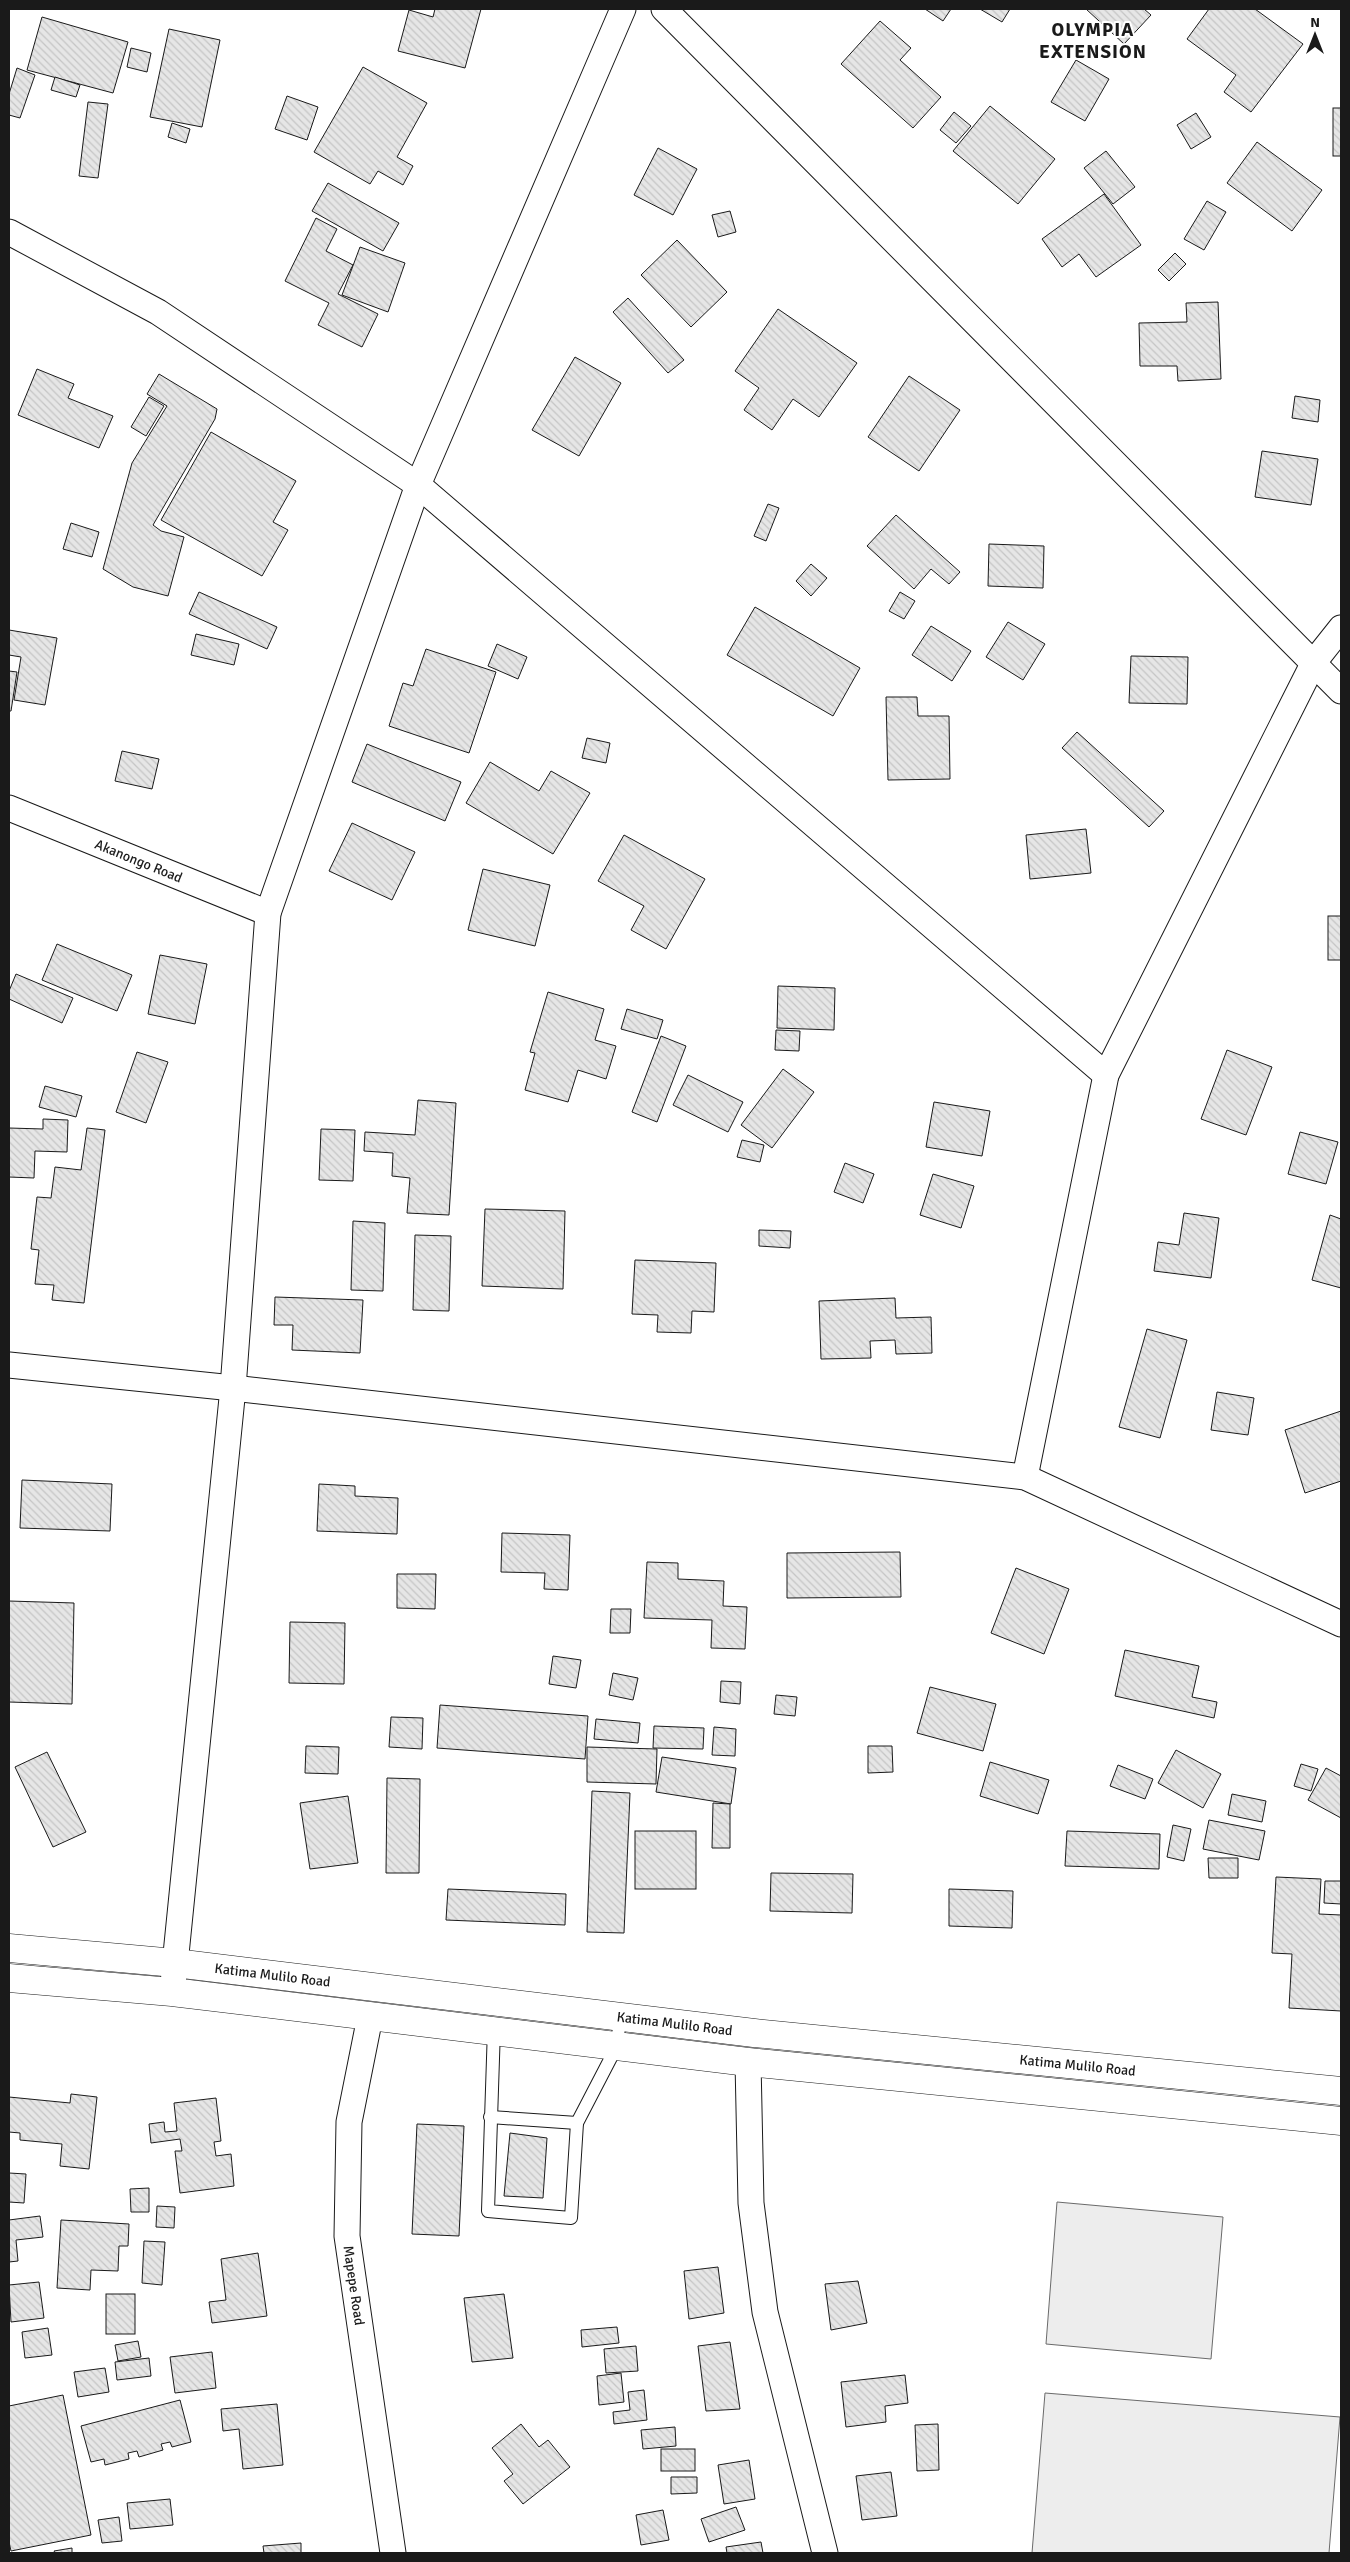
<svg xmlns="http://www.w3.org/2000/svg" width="1350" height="2562" viewBox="0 0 1350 2562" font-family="Signika,sans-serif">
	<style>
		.built { fill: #ededed; stroke: #6a6a6a }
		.building { fill: url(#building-back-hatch); stroke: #1a1a1a }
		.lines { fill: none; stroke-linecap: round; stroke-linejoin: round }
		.lane-casing { stroke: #1a1a1a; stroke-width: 14 }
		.street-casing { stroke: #1a1a1a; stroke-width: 27 }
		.secondary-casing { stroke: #1a1a1a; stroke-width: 29 }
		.lane { stroke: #fff; stroke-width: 12 }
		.street { stroke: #fff; stroke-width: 25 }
		.secondary { stroke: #fff; stroke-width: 28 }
		.labels { text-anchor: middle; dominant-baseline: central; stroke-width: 4; stroke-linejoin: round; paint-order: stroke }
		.street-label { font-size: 14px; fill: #1a1a1a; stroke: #fff }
		.district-label { font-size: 19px; font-weight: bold; letter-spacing: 1px; fill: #1a1a1a; stroke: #fff }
	</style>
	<defs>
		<pattern id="building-back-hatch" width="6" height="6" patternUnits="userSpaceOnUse" patternTransform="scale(1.25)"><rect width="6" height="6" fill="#e6e6e6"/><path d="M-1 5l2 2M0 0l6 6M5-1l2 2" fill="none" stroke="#c5c5c5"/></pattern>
	</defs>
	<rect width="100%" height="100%" fill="#fff"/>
	<g class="built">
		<polygon points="1057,2202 1223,2217 1211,2359 1046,2344"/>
		<polygon points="1045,2393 1340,2417 1329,2553 1032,2553"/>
	</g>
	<g class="building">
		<polygon points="435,9 481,9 465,68 398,51 409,10 433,17"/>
		<polygon points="925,9 951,9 943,21"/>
		<polygon points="980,9 1010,9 1002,22"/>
		<polygon points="1086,9 1144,9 1151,15 1124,44"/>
		<polygon points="1209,9 1255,9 1303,44 1251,112 1224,92 1236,75 1187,39"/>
		<polygon points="42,17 128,42 113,93 27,70"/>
		<polygon points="880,21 911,48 900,60 941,97 913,128 841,64"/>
		<polygon points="169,29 220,40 202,127 150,117"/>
		<polygon points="131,48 151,53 147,72 127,67"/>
		<polygon points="1076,60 1109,79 1085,121 1051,102"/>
		<polygon points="363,67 427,103 397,157 413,166 403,185 378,171 370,184 314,152"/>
		<polygon points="17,68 35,75 20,118 9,115 9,94"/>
		<polygon points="55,77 80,85 76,97 51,90"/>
		<polygon points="287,96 318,107 307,140 275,129"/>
		<polygon points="88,102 108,104 98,178 79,176"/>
		<polygon points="990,106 1055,159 1018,204 953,151"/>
		<rect x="1333" y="108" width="8" height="48"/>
		<polygon points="954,112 971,126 956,143 940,130"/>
		<polygon points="1196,113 1211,137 1191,149 1177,125"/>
		<polygon points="172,123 190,129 186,143 168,137"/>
		<polygon points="1257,142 1322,190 1292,231 1227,183"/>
		<polygon points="658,148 697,169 673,215 634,195"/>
		<polygon points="1106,151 1135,187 1113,204 1084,168"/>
		<polygon points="328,183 399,223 383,251 312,211"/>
		<polygon points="1104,194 1141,245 1096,277 1079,254 1062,267 1042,239"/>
		<polygon points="1207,201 1226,212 1204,250 1184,239"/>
		<polygon points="730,211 736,232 718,237 712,215"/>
		<polygon points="316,218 337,229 326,251 353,265 338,294 378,314 362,347 318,325 329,303 285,281"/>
		<polygon points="677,240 727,292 691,327 641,275"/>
		<polygon points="360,247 405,263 388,312 342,295"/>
		<polygon points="1175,253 1186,264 1169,281 1158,270"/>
		<polygon points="628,298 684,360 668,373 613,312"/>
		<polygon points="1218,302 1221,379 1178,381 1177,366 1140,366 1139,323 1187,322 1186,303"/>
		<polygon points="778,309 857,363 819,417 793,399 772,430 744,410 759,388 735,371"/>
		<polygon points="575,357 621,383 579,456 532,430"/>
		<polygon points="37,369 74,384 68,398 113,416 99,448 18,415"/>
		<polygon points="159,374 217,409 215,419 153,525 161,531 184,537 168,596 133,587 103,569 132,463 167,406 147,394"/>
		<polygon points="909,376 960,410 919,471 868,437"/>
		<polygon points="1295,396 1320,400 1318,422 1292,418"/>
		<polygon points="149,397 164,406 146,436 131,427"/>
		<polygon points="211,432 296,481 273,522 288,530 262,576 161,520"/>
		<polygon points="1262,451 1318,459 1311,505 1255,497"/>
		<polygon points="768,504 779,508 766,541 754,536"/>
		<polygon points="896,515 960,572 949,584 931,569 914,589 867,546"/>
		<polygon points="71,523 99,532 92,557 63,549"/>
		<polygon points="989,544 1044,546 1043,588 988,586"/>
		<polygon points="811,564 827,578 811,596 796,581"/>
		<polygon points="199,592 277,627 267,649 189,614"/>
		<polygon points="900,592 915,601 904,619 889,611"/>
		<polygon points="755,607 860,668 833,716 727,655"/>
		<polygon points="1008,622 1045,644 1023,680 986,657"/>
		<polygon points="931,626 971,651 952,681 912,655"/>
		<polygon points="9,630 57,638 45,705 14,700 21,657 9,655"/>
		<polygon points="196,634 239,644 234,665 191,655"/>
		<polygon points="497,644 527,657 518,679 488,666"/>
		<polygon points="426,649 496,672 469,753 389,726 403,683 413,686"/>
		<polygon points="1131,656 1188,657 1187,704 1129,703"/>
		<polygon points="9,671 17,672 11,711 9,711"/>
		<polygon points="886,697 917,697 918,716 949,716 950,779 888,780"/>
		<polygon points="1077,732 1164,811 1149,827 1062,748"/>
		<polygon points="587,738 610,743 606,763 582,758"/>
		<polygon points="367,744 461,782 445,821 352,782"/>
		<polygon points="122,751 159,759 152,789 115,781"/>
		<polygon points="490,762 539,791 551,771 590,793 553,854 466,803"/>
		<polygon points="352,823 415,852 392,900 329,871"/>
		<polygon points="1086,829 1091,873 1030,879 1026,835"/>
		<polygon points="624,835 705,879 666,949 631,930 644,906 598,881"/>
		<polygon points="483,869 550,885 535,946 468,930"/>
		<rect x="1328" y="916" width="13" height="44"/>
		<polygon points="57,944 132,975 117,1011 42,980"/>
		<polygon points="160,955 207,964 195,1024 148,1014"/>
		<polygon points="16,974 73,998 62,1023 9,999 9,991"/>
		<polygon points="778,986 835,988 834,1030 777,1028"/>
		<polygon points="548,992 604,1009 595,1040 616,1046 606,1079 578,1070 568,1102 525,1090 535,1053 530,1052"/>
		<polygon points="627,1009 663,1020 657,1039 621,1029"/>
		<polygon points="776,1030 800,1031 799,1051 775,1050"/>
		<polygon points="661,1036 686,1046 657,1122 632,1112"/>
		<polygon points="1227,1050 1272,1067 1246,1135 1201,1119"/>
		<polygon points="137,1052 168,1062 146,1123 116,1112"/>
		<polygon points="783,1069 814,1092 772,1148 741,1125"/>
		<polygon points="688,1075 743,1102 728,1132 673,1105"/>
		<polygon points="45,1086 82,1096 76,1117 39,1107"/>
		<polygon points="418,1100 456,1103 449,1215 407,1213 410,1178 392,1176 393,1153 364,1151 365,1132 415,1135"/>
		<polygon points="934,1102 990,1111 982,1156 926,1147"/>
		<polygon points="43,1119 68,1120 67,1152 35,1151 34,1178 9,1177 9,1128 43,1129"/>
		<polygon points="87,1128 105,1130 84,1303 52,1300 54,1285 35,1284 39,1250 31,1249 37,1197 51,1198 55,1167 81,1170"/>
		<polygon points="321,1129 355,1130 353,1181 319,1180"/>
		<polygon points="1300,1132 1338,1142 1326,1184 1288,1174"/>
		<polygon points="742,1140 764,1145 760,1162 737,1157"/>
		<polygon points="845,1163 874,1174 863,1203 834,1192"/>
		<polygon points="933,1174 974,1186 961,1228 920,1215"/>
		<polygon points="485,1209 565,1211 563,1289 482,1286"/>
		<polygon points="1184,1213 1219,1218 1211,1278 1154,1271 1158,1242 1179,1245"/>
		<polygon points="1330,1215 1341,1219 1341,1288 1312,1280"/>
		<polygon points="353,1221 385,1223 383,1291 351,1290"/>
		<polygon points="759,1230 791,1231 790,1248 759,1246"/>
		<polygon points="415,1235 451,1236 449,1311 413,1310"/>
		<polygon points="635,1260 716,1263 714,1312 692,1311 691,1333 657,1332 658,1315 632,1314"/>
		<polygon points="275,1297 363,1300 360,1353 292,1350 293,1325 274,1325"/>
		<polygon points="895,1298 896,1318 931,1317 932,1353 896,1354 895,1340 870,1341 871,1358 821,1359 819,1301"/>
		<polygon points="1147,1329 1187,1340 1160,1438 1119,1427"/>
		<polygon points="1217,1392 1254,1398 1248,1435 1211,1430"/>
		<polygon points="1341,1411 1341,1481 1305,1493 1285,1430"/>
		<polygon points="22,1480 112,1484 110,1531 20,1528"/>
		<polygon points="319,1484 355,1486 355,1496 398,1498 397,1534 317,1531"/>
		<polygon points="502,1533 570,1535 568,1590 544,1589 545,1573 501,1572"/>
		<polygon points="900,1552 901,1597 787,1598 787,1553"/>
		<polygon points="647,1562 678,1563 678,1579 724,1581 723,1606 747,1607 745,1649 711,1648 712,1620 644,1618"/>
		<polygon points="1016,1568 1069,1589 1044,1654 991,1633"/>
		<polygon points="397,1574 436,1574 435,1609 397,1608"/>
		<polygon points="9,1601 74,1603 72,1704 9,1702"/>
		<polygon points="611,1609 631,1609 630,1633 610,1633"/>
		<polygon points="290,1622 345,1623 344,1684 289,1683"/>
		<polygon points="1125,1650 1199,1666 1192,1697 1217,1702 1214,1718 1115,1696"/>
		<polygon points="553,1656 581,1660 576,1688 549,1684"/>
		<polygon points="613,1673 638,1678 633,1700 609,1695"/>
		<polygon points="721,1681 741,1682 740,1704 720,1702"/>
		<polygon points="930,1687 996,1704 983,1751 917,1733"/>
		<polygon points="776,1695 797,1697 795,1716 774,1714"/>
		<polygon points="440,1705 588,1716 585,1759 437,1748"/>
		<polygon points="391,1717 423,1718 422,1749 389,1747"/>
		<polygon points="596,1719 640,1723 638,1743 594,1739"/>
		<polygon points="654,1726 704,1728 703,1749 653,1748"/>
		<polygon points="714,1727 736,1729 735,1756 712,1755"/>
		<polygon points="306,1746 339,1747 338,1774 305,1773"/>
		<polygon points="868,1746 892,1746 893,1772 868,1773"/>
		<polygon points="587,1747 657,1749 656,1784 587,1782"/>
		<polygon points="1176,1750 1221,1774 1203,1808 1158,1783"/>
		<polygon points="47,1752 86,1832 53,1847 15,1767"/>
		<polygon points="662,1757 736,1768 731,1804 656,1792"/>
		<polygon points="990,1762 1049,1780 1038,1814 980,1796"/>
		<polygon points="1301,1764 1318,1769 1311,1791 1294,1786"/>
		<polygon points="1118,1765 1153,1779 1145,1799 1110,1786"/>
		<polygon points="1326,1768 1341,1776 1341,1818 1308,1800"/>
		<polygon points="387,1778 420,1779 419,1873 386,1873"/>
		<polygon points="592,1791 630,1793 624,1933 587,1932"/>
		<polygon points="1232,1794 1266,1801 1262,1822 1228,1815"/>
		<polygon points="348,1796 358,1863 310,1869 300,1803"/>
		<polygon points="713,1803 730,1804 730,1848 712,1848"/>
		<polygon points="1209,1820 1265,1831 1259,1860 1203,1849"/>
		<polygon points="1173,1825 1191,1829 1184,1861 1167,1857"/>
		<rect x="635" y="1831" width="61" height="58"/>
		<polygon points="1067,1831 1160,1834 1159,1869 1065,1866"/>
		<polygon points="1208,1858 1238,1858 1238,1878 1209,1878"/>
		<polygon points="771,1873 853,1874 852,1913 770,1911"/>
		<polygon points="1276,1877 1321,1879 1319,1914 1341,1915 1341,2011 1289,2008 1292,1954 1272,1953"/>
		<polygon points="1325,1881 1341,1881 1341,1904 1324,1903"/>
		<polygon points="448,1889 566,1894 565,1925 446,1920"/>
		<polygon points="949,1889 1013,1891 1012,1928 949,1926"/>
		<polygon points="71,2094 97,2097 89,2169 60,2166 62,2144 20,2140 20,2133 9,2132 9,2097 70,2103"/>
		<polygon points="216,2098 221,2141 214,2142 216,2156 231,2154 234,2186 180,2193 175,2151 182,2151 180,2139 151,2143 149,2124 164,2122 165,2132 177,2131 174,2103"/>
		<polygon points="417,2124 464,2126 459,2236 412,2234"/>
		<polygon points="510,2133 547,2138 543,2198 504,2196"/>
		<polygon points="9,2173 26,2174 24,2203 9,2202"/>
		<polygon points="149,2188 149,2212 131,2212 130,2189"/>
		<polygon points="157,2206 175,2207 174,2228 156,2227"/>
		<polygon points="40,2216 43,2237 16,2240 18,2261 9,2262 9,2220"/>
		<polygon points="61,2220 129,2224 128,2246 119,2246 118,2271 91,2270 90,2290 57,2288"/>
		<polygon points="144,2241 165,2242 162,2285 142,2283"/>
		<polygon points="258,2253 267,2316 212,2323 209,2302 226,2300 221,2259"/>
		<polygon points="718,2267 724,2313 689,2319 684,2271"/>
		<polygon points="858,2281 867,2323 831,2330 825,2284"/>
		<polygon points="39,2282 44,2318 11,2322 9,2285"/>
		<rect x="106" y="2294" width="29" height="40"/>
		<polygon points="504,2294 513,2358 472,2362 464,2298"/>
		<polygon points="617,2327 619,2343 582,2347 581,2330"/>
		<polygon points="48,2328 52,2355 25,2358 22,2332"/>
		<polygon points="138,2341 141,2357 118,2361 115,2345"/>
		<polygon points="730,2342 740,2409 706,2411 698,2346"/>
		<polygon points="636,2346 638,2371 606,2373 604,2349"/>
		<polygon points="212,2352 216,2388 175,2393 170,2357"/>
		<polygon points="149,2358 151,2376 117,2380 115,2362"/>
		<polygon points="105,2368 109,2392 78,2397 74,2372"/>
		<polygon points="621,2373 624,2402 599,2405 597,2376"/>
		<polygon points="905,2375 908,2403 885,2406 886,2422 846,2427 841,2382"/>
		<polygon points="644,2390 647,2420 614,2424 613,2412 630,2410 628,2392"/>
		<polygon points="63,2395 91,2535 11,2551 9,2542 9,2406"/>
		<polygon points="180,2400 191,2442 172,2447 170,2442 161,2444 163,2450 139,2457 137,2451 128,2453 129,2459 105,2465 104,2459 91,2462 81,2426"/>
		<polygon points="277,2404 283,2465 243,2469 239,2429 223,2431 221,2409"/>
		<polygon points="521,2424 539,2447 548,2440 570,2467 523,2504 504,2481 513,2474 492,2448"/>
		<polygon points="938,2424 939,2470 917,2471 915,2425"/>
		<polygon points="675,2427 676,2446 643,2449 641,2430"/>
		<rect x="661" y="2449" width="34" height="22"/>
		<polygon points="749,2460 755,2499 724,2504 718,2465"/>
		<polygon points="891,2472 897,2516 862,2520 856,2476"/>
		<polygon points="671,2477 697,2477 697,2493 671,2494"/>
		<polygon points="170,2499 173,2525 130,2529 127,2503"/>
		<polygon points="736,2507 745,2530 709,2542 701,2519"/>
		<polygon points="663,2510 669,2540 641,2545 636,2515"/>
		<polygon points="119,2517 122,2541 102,2543 98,2520"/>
		<polygon points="761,2542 763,2553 727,2553 726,2547"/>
		<polygon points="301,2543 301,2553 264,2553 263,2546"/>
		<polygon points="72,2548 72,2553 55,2553 54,2551"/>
	</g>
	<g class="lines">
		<g class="lane-casing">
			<g id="lane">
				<polyline points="494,2028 488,2211 571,2218 577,2123 617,2046 620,2017"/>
				<polyline points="490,2117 577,2123"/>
			</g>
		</g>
		<g class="street-casing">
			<g id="street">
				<polyline points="664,9 1341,691"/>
				<polyline points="9,232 158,312 418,485 1106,1075"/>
				<path id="s1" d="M9 808 268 913"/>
				<polyline points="9,1365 233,1388 1025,1477 1341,1624"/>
				<polyline points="1025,1477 1106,1075 1314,662 1341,628"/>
				<polyline points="173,1984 233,1388 268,913 418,485 623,9"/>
				<path id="s2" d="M370 2017 349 2122 347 2236 393 2553"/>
				<polyline points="748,2062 751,2203 765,2312 825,2553"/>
			</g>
		</g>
		<g class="secondary-casing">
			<g id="secondary">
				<path id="s3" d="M9 1948 175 1963 754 2033 1341 2091"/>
				<polyline points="9,1978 172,1992 748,2062 1341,2121"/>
			</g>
		</g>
		<use href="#lane" class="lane"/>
		<use href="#street" class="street"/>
		<use href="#secondary" class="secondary"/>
	</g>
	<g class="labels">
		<g class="street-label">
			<text stroke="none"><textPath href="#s1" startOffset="140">Akanongo Road</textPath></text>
			<text stroke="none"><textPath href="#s3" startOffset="265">Katima Mulilo Road</textPath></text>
			<text stroke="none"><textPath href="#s3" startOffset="670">Katima Mulilo Road</textPath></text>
			<text stroke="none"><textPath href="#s3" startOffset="1075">Katima Mulilo Road</textPath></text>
			<text stroke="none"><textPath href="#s2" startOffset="271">Mapepe Road</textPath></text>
		</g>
		<g class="district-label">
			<text x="1093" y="30">OLYMPIA<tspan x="1093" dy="22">EXTENSION</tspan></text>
		</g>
	</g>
	<rect width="1350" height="2562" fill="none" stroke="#1a1a1a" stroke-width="20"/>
	<g transform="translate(1315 35)" stroke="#ffffff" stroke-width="4" paint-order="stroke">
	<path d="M0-4L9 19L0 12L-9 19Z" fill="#1a1a1a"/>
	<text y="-8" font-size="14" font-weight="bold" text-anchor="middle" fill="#1a1a1a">N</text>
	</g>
</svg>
